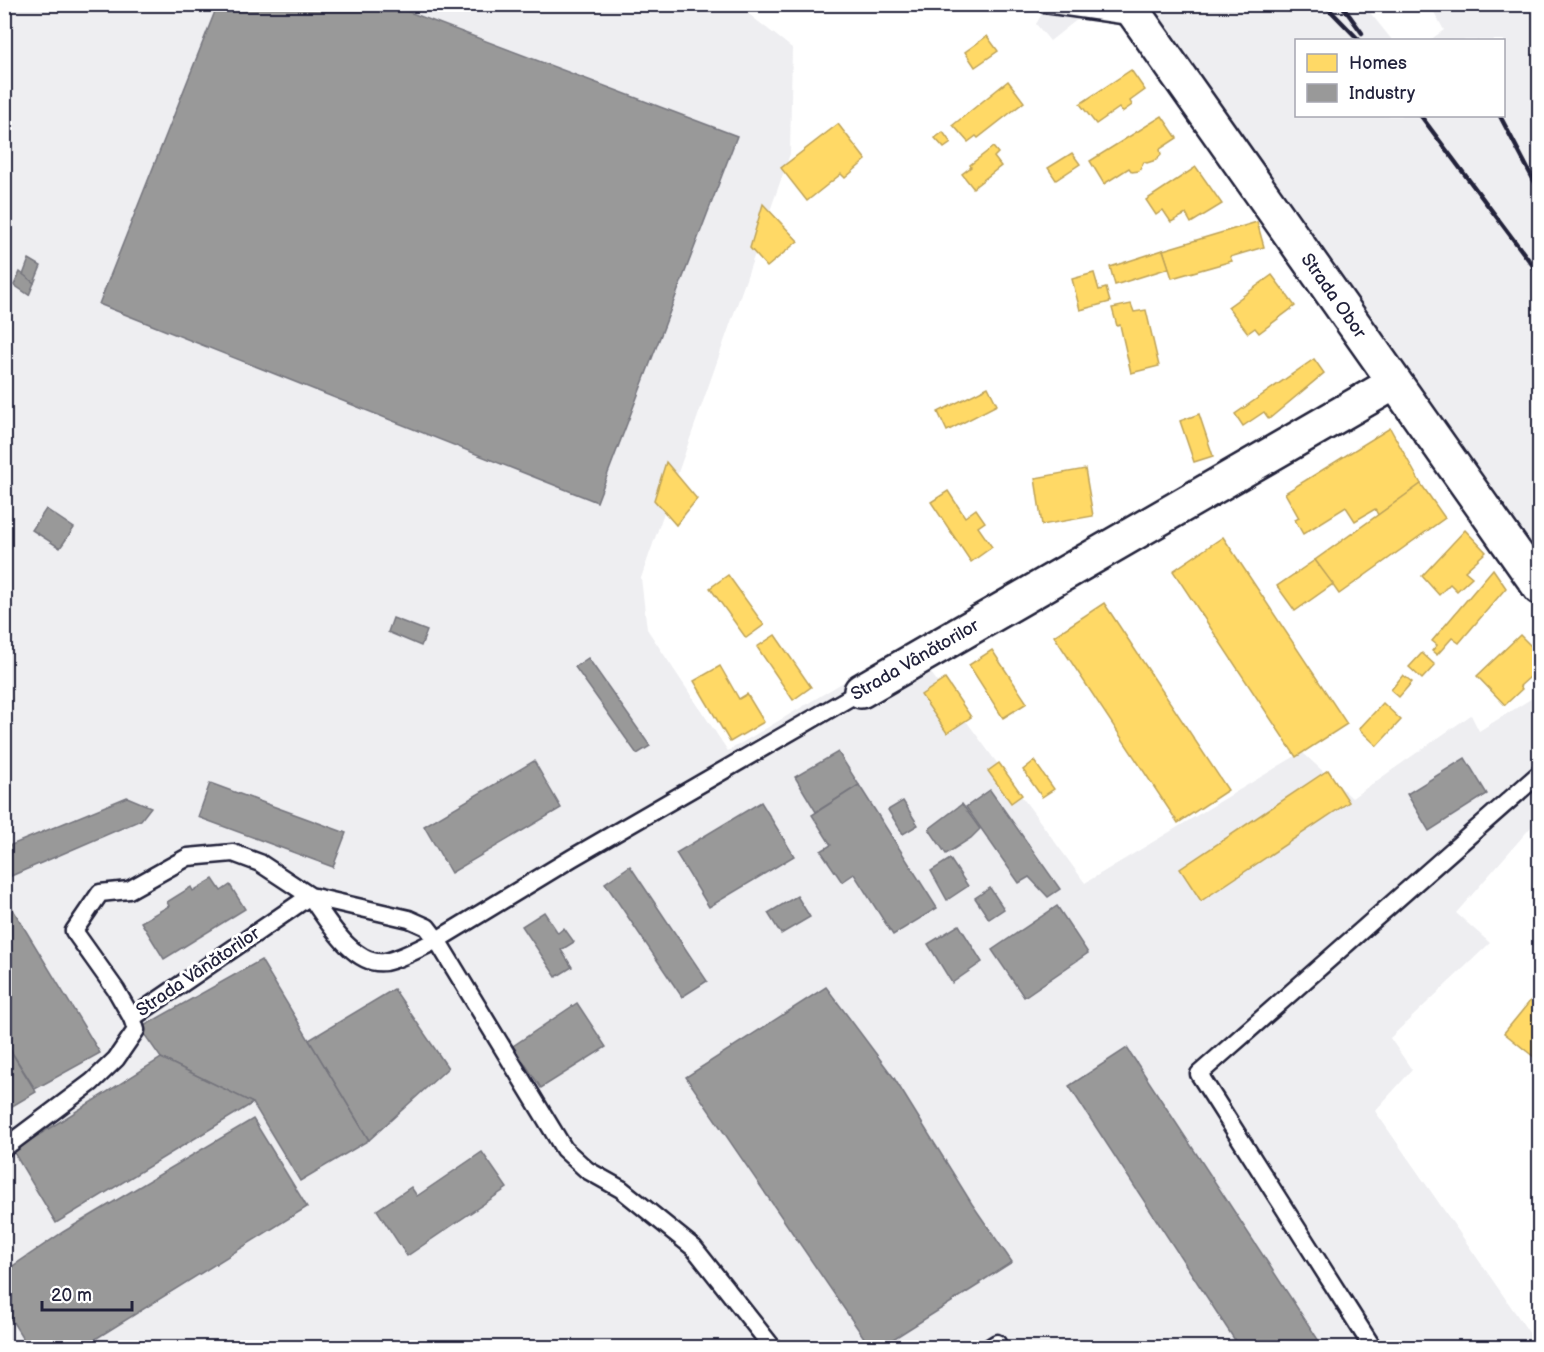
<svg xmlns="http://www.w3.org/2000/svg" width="1544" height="1352" viewBox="0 0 1544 1352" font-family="'Balsamiq Sans',sans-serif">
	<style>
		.built { fill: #eeeef1 }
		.homes { fill: #ffd966; stroke: #bda259; stroke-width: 1.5 }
		.industry { fill: #999; stroke: #75757d; stroke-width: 1.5 }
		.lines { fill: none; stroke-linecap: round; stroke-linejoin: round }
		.lane-casing { stroke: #22223b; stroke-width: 21 }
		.street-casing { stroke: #22223b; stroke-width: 38 }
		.secondary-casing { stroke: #22223b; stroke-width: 38 }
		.lane { stroke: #fff; stroke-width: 16 }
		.street { stroke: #fff; stroke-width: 33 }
		.secondary { stroke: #fff; stroke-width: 33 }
		.rail { stroke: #22223b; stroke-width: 4.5 }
		.labels { text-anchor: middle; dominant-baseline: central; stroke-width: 6; stroke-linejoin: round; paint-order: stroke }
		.street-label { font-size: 18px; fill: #22223b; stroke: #fff }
	</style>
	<rect width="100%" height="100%" fill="#fff"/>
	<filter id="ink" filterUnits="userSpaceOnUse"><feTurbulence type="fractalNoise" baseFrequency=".0167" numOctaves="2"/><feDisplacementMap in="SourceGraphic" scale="12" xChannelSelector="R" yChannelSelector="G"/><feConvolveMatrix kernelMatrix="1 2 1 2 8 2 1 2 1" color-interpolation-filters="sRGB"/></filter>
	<g filter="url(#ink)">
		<g class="built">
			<polygon points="5,5 727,5 746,12 792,48 790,154 641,578 647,629 728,751 909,643 1085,883 1302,752 1352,798 1471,715 1479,731 1539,694 1539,818 1456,913 1490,943 1390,1038 1412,1070 1375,1111 1539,1347 5,1348"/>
			<polygon points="1047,5 1364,5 1392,40 1296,40 1296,116 1504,116 1504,40 1430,40 1444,30 1430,5 1539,5 1539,614 1120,19 1088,11 1050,41 1036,24"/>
		</g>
		<g class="homes">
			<polygon points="987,36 998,51 975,67 965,52"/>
			<polygon points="1131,70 1145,90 1130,101 1132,105 1122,112 1119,108 1096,124 1080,104"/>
			<polygon points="1008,81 1024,102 978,138 976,136 968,142 953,125"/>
			<polygon points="1162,116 1177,138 1160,149 1161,155 1156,160 1147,163 1144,162 1139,171 1132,172 1129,168 1104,184 1090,161"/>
			<polygon points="838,124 866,160 845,178 841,174 807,201 781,168"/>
			<polygon points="943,132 951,143 944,148 935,138"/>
			<polygon points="993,147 998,153 994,157 1001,166 973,188 962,174 971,167 970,165"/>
			<polygon points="1072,153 1080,164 1056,180 1048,168"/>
			<polygon points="1196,167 1222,204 1191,223 1186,214 1171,222 1163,210 1156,215 1146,200"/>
			<polygon points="763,204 798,241 767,267 750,248"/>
			<polygon points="1257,222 1264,247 1230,257 1232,261 1172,278 1163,250"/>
			<polygon points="1163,250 1169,268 1115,285 1110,267"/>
			<polygon points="1094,273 1099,290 1106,288 1110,302 1080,310 1072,279"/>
			<polygon points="1272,275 1295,306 1259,333 1255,328 1248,333 1228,307"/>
			<polygon points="1131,304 1134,312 1146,310 1159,366 1131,373 1120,325 1117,326 1112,308"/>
			<polygon points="1314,359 1324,373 1269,419 1264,412 1243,426 1235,414"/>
			<polygon points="988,387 997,405 947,431 938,412"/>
			<polygon points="1199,414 1213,456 1194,462 1180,421"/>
			<polygon points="1390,428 1421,484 1378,515 1375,509 1355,521 1346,507 1303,534 1295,520 1299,518 1285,493"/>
			<polygon points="666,462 697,499 676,525 654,500"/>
			<polygon points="1085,469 1093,516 1042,525 1035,478"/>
			<polygon points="1421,484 1445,518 1339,594 1315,560"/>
			<polygon points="948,491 965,517 976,509 985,522 978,527 992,547 971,562 931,502"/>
			<polygon points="1465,530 1486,552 1465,571 1472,577 1457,591 1450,584 1439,595 1422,576"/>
			<polygon points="1223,537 1347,724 1296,757 1173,571"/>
			<polygon points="1315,560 1333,584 1295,611 1277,586"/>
			<polygon points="1493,569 1506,588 1459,643 1452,638 1437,655 1432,651 1437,645 1432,641"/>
			<polygon points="728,575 764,625 746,638 710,588"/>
			<polygon points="1104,603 1228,790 1178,823 1054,636"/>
			<polygon points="775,635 811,687 793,700 757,647"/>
			<polygon points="1520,635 1540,655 1540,668 1520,686 1522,689 1505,705 1477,676"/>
			<polygon points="992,650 1027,703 1003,718 969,665"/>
			<polygon points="1422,653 1435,665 1422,679 1409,667"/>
			<polygon points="720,666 739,699 747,694 764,722 730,742 694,681"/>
			<polygon points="1403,675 1412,682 1399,697 1391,690"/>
			<polygon points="945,679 971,717 947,733 921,695"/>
			<polygon points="1383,703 1401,720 1377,746 1359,729"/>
			<polygon points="1034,761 1054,789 1042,797 1023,770"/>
			<polygon points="999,763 1022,795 1011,803 988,771"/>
			<polygon points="1328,770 1349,802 1201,901 1180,869"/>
			<polygon points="1540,989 1540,1050 1534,1057 1504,1033"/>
		</g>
		<g class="industry">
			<polygon points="218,4 388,4 737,136 597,502 99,304"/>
			<polygon points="29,259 41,266 34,283 23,275"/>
			<polygon points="20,272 34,283 29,295 14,285"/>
			<polygon points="46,509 74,528 60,548 32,530"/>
			<polygon points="393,618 427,631 421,646 388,632"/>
			<polygon points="588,658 650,746 637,754 575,667"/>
			<polygon points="838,752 859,785 816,812 795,777"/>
			<polygon points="1465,758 1487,794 1429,831 1407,794"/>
			<polygon points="534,761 561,808 451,873 424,826"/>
			<polygon points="210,783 346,833 333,867 198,817"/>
			<polygon points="859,785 937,908 893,935 854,874 842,882 821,851 831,845 812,815"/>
			<polygon points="990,790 1060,889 1048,897 1029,877 1019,883 966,807"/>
			<polygon points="127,797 151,807 141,820 4,879 4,848"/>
			<polygon points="903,801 918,825 903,834 888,810"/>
			<polygon points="761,802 794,856 709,907 676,853"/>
			<polygon points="962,804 980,829 971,838 946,854 929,829"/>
			<polygon points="950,859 968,886 947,900 931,871"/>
			<polygon points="630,866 707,981 682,997 605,883"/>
			<polygon points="213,879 221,891 230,885 245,909 164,959 141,922 169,906 167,902 191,887 193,891"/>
			<polygon points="990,888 1004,909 989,919 975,898"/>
			<polygon points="797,896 810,917 781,934 768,913"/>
			<polygon points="9,903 100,1053 35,1089 4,1040 4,906"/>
			<polygon points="1057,906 1088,953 1024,997 992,950"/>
			<polygon points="544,912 558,933 564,928 574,942 561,950 572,967 556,977 522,926"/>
			<polygon points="959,925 982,962 952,983 928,944"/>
			<polygon points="261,960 369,1140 300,1181 253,1103 161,1058 140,1028"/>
			<polygon points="826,987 894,1078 972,1204 1012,1262 979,1283 980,1284 879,1348 871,1348 686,1077"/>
			<polygon points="394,989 448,1068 369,1140 309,1040"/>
			<polygon points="577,1003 606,1047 541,1088 513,1046"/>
			<polygon points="4,1040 36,1092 4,1111"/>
			<polygon points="1127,1048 1321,1344 1316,1348 1240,1348 1069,1086"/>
			<polygon points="161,1058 253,1103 56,1223 13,1151"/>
			<polygon points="253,1119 307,1207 81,1348 29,1348 4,1308 4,1272 63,1232"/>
			<polygon points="482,1152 507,1188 407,1256 377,1210 411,1187 417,1196"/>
		</g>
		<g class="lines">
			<g class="lane-casing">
				<g id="lane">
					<polyline points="1045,4 1136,17"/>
					<polyline points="4,1148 92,1082 116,1059 136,1030 132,1018"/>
					<path d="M773 1348 694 1248 621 1189 587 1170 564 1149 437 940C420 948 403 958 385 962 353 967 326 918 310 896L132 1018 116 990 74 931 100 893 129 890 188 857 233 853 260 863 310 896 409 919 427 927 437 940 572 858 861 691"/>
					<polyline points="989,1348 997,1343"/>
					<polyline points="1373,1348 1199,1074 1540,773"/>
				</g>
			</g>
			<g class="street-casing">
				<polyline id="street" points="861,691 1394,383"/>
			</g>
			<g class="secondary-casing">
				<g id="secondary">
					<path id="s1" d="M1128 4 1540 588"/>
				</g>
			</g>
			<use href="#lane" class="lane"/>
			<use href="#street" class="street"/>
			<use href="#secondary" class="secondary"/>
			<g class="rail">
				<polyline points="1324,4 1359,40"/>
				<polyline points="1341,4 1362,33"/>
				<polyline points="1421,116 1540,275"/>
				<polyline points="1500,116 1540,192"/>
			</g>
		</g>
	</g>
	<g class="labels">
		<g class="street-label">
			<text stroke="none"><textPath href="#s1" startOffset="357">Strada Obor</textPath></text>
			<text transform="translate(915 660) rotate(-30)">Strada Vânătorilor</text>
			<text transform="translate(198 972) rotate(-34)">Strada Vânătorilor</text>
		</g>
	</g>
	<rect width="1544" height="1352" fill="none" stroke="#fff" stroke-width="24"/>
	<rect x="12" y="12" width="1520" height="1328" fill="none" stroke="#22223b" stroke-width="2" filter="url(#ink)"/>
	<rect x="1295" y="39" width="210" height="78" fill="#ffffff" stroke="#a7a7b1" stroke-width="1.5"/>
	<rect x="1307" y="54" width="30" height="18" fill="#ffd966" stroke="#a7a7b1" stroke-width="1.5"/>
	<text x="1349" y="69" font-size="18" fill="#22223b">Homes</text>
	<rect x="1307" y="84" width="30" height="18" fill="#999999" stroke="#a7a7b1" stroke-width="1.5"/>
	<text x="1349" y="99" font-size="18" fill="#22223b">Industry</text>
	<path d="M42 1301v9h90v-9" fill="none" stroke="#22223b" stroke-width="3"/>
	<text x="51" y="1301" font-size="18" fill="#22223b" stroke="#ffffff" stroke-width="4.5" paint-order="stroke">20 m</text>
</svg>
